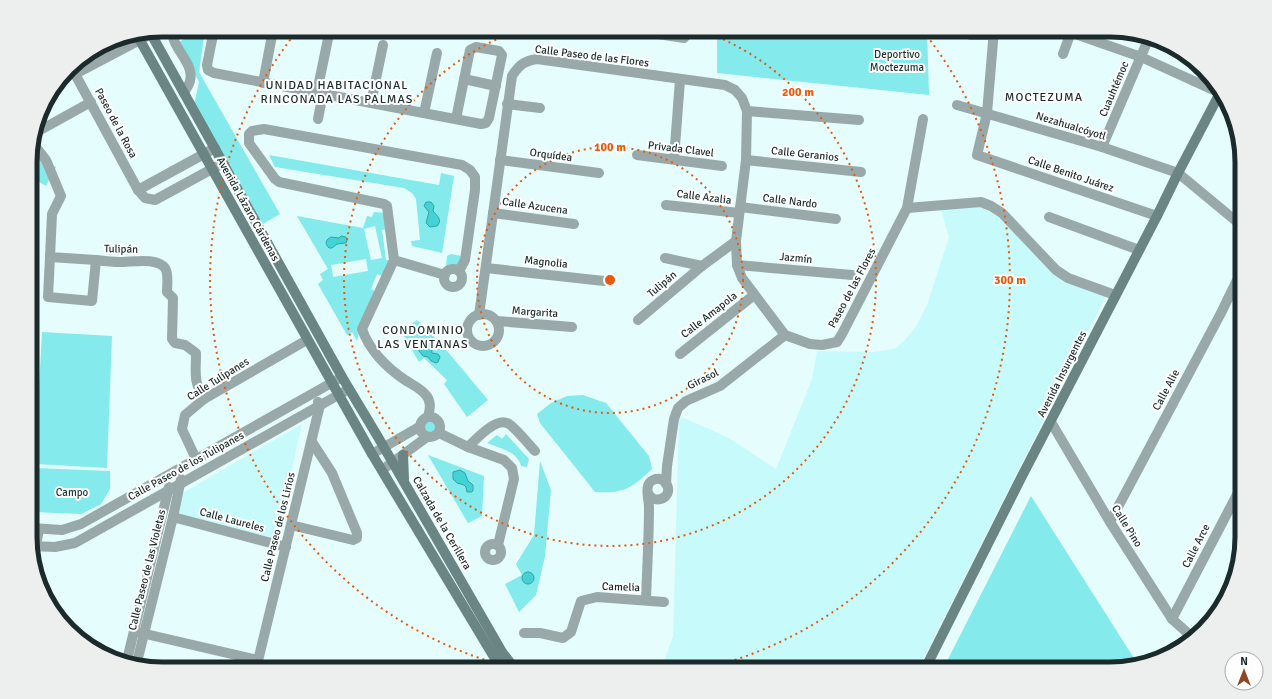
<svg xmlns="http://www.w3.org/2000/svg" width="1272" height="699" viewBox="0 0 1272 699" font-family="Signika,sans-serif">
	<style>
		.built { fill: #c7fbfb }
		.green { fill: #84eaec; fill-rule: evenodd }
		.water { fill: #43d3d6; stroke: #37a1a3 }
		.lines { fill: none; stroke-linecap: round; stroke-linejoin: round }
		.street { stroke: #99a9aa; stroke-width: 10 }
		.secondary { stroke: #6b8484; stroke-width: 10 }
		.ring { fill: none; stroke: #e8590c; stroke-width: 2; stroke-dasharray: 2 4 }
		.labels { text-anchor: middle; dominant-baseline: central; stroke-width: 4; stroke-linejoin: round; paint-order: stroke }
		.park-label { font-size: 11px; fill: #1b3334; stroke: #fff }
		.street-label { font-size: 11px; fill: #1b2b2b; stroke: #fff }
		.neighbourhood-label { font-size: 12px; letter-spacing: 1px; fill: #1b2b2b; stroke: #fff }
		.rim { fill: none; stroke: #1b2b2b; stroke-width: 5 }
		.centre { fill: #e8590c; stroke: #fff; stroke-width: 2 }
		.ring-label { font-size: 12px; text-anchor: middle; font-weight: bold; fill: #e8590c; stroke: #fff; stroke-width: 4; stroke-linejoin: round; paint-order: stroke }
	</style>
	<rect width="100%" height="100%" fill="#e5fdfd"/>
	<g class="built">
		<polygon points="980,207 1003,218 1045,266 1059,277 1106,296 918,669 661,669 673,637 679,420 682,417 729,438 776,469 812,379 817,351 875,352 896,348 905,340 917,325 927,305 949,237 941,210"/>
		<polygon points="302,424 274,548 169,522 174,498"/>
	</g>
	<g class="green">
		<polygon points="717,30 927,30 929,95 717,73"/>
		<polygon points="195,33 200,34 204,37 199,72 280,214 261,225 194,105 199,82 179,42"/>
		<polygon points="31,152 56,167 46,186 31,177"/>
		<polygon points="269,155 439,185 441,173 454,176 442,253 412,246 411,241 420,240 416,199 412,193 404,188 275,167"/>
		<path d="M374 212 386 213 388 229 382 230 386 260H391L383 276 377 274 371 289 377 292 359 333 357 341 352 332 347 335 318 284 323 280 320 274 328 269 297 216 363 228 367 216 372 217ZM375 226 382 258 371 260 364 229ZM366 259 368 271 333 277 331 265Z"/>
		<polygon points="451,254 461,256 458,267 446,268 447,256"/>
		<polygon points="417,320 443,346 488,400 467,417 444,384 447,380 424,358 419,362 401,331"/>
		<polygon points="42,332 112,336 107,468 35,464"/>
		<path d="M583 395 606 403 649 456 652 469C632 488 623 494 595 492L540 423 537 414 551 403 567 396Z"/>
		<circle cx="431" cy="427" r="7"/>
		<path d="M506 434 529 459 527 467 521 466C517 451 501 449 487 443L497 435 502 439Z"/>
		<polygon points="428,455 484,476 482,516 468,523"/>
		<polygon points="540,461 551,490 545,556 536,595 519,612 505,584 522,575 516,564 534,535"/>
		<polygon points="36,468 110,471 110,489 101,504 81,514 33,512"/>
		<polygon points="1031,496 1137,663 1118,669 943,669"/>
	</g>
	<g class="water">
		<path d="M426 202H431L434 206 433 211C437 216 443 220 437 226L430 227 426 223 429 212 424 206Z"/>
		<path d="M341 236 346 237 347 240 346 243 337 244 332 248H329C326 245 325 242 328 239L331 237 339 238Z"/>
		<polygon points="426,341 431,344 432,353 438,354 440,357 438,362 436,363 431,361 428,357 423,356 419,351 419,345 422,343"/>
		<polygon points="460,470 465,473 468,481 473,485 473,490 472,492 467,492 466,487 464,485 457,483 453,479 453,472"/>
		<circle cx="528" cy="578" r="6"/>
	</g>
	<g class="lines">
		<g class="street">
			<path d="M173 30C169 46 195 62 190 81 189 85 186 89 184 93"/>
			<polyline points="214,30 207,65 208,70 214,73 481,124 486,123 489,118 502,55 499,51 476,47 470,50 456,119"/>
			<polyline points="632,30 684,38 690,30"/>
			<polyline points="994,30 987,113 977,155 1157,216"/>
			<polyline points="1064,30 1141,57 1220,93"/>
			<polyline points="970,35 994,35"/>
			<polyline points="99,48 104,58"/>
			<polyline points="1063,54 1071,32"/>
			<polyline points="70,70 75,74 138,190 145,198 155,200 223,163"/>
			<polyline points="75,74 151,34"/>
			<polyline points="464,79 496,86"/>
			<polyline points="263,83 273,30"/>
			<polyline points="317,92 329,34"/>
			<polyline points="371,103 383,45"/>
			<polyline points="507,104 540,108"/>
			<polyline points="957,105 1102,147 1178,173 1242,226"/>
			<polyline points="747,111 859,120"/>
			<polyline points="424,113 437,53"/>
			<polyline points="318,119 323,93"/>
			<polyline points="35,133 91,102"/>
			<polyline points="32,142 46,160 61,196 52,214 50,257 96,260"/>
			<polyline points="1102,147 1148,40"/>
			<polyline points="637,155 722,166"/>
			<polyline points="674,159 680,80"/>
			<polyline points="500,160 599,173"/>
			<polyline points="746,160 861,172"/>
			<polyline points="138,190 215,148"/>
			<polyline points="666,205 739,213"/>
			<polyline points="740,207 836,219"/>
			<polyline points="907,208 981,202 991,206 1002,213 1056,270 1068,278 1115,295"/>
			<polyline points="493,213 574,224"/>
			<polyline points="1049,217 1139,250"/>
			<path d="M50 257 48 297 92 301 96 260C104 261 112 262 120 262 132 262 157 257 165 268 169 274 167 285 167 292L173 298 172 339 175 343 185 345 196 353C196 373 193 381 204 399"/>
			<polyline points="665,258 702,266"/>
			<polyline points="394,260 445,275"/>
			<polyline points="737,265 852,275"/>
			<polyline points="486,268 604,281"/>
			<circle cx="453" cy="278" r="9"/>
			<circle cx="483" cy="330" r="16"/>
			<path d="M479 315 512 76C519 65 524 61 537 59L725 85 735 90 742 98 747 111 746 160 736 241 737 265 742 278 785 335 810 344 822 345 837 342 842 334 907 208 923 119"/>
			<polyline points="638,320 702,266 736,241"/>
			<polyline points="497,321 572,327"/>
			<polyline points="680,354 754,295"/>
			<circle cx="430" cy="427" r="10"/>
			<path d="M428 417C430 409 432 401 425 394 420 388 411 384 405 380 387 368 369 350 362 329L394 260 387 206 384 204 279 182 275 179 249 143V134L252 131 264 129 462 165 470 170 475 177V190L465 260 459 271"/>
			<polyline points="1051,422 1110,522 1172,619 1191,636"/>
			<polyline points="439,433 468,447 504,460 512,468 514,479 498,545"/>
			<path d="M468 447C476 439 497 416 509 424 516 428 529 445 535 451"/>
			<polyline points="372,454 419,427"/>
			<polyline points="196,459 182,429 185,415 204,399 307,340"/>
			<polyline points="382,470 427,437"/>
			<polyline points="666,484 667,466 674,419 678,408 686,401 720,386 785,335"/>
			<polyline points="173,517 286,547"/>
			<polyline points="1110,522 1221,313 1242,270"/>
			<polyline points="291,525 353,540 357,538 357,533 332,473 312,442"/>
			<polyline points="31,528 62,530 81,524 342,377"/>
			<circle cx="493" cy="552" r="8"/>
			<polyline points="31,546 55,547 75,543 349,389"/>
			<polyline points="33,559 39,530"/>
			<path d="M646 600C647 569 649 538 649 507 649 501 646 492 648 486 649 481 655 478 660 479 663 480 666 482 667 485 673 497 655 506 648 493"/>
			<polyline points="1172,619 1242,485"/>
			<polyline points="137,632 258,660"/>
			<polyline points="524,633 540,633 563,638 571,632 581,601 597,597 664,602"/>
			<polyline points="127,660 169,487"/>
			<polyline points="137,662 173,517 181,479"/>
			<polyline points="256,669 320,405 318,402"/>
		</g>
		<g class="secondary">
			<polyline points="150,32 342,377 378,437 502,652 515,669"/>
			<polyline points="137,35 372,454 494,657 503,669"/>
			<polyline points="403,455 404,479"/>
			<polyline points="925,669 1021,478 1157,216 1178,173 1221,91"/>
		</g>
	</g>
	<g class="ring">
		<circle cx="610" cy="280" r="133"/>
		<path d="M701 30A266 266 0 1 1 519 30"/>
		<path d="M513 668A400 400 0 0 1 297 31M923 31A400 400 0 0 1 707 668"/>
	</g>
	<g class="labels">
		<g class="park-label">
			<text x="897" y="54">Deportivo<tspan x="897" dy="13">Moctezuma</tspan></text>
			<text x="72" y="492">Campo</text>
		</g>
		<g class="street-label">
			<text transform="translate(592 56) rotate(7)">Calle Paseo de las Flores</text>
			<text transform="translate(1114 89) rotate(-67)">Cuauhtémoc</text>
			<text transform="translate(116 123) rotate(62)">Paseo de la Rosa</text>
			<text transform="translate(1071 126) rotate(17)">Nezahualcóyotl</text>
			<text transform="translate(681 149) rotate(7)">Privada Clavel</text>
			<text transform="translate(805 154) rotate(6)">Calle Geranios</text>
			<text transform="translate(551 155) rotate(7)">Orquídea</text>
			<text transform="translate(1071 174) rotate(19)">Calle Benito Juárez</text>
			<text transform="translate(704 197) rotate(7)">Calle Azalia</text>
			<text transform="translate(790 201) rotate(7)">Calle Nardo</text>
			<text transform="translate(535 206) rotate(8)">Calle Azucena</text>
			<text transform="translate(248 209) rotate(61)">Avenida Lázaro Cárdenas</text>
			<text transform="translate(121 249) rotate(1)">Tulipán</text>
			<text transform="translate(796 258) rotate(5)">Jazmín</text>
			<text transform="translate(546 262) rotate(6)">Magnolia</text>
			<text transform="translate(662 284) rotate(-40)">Tulipán</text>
			<text transform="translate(852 288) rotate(-62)">Paseo de las Flores</text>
			<text transform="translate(535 312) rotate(4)">Margarita</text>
			<text transform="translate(709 315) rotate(-38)">Calle Amapola</text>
			<text transform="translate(1062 374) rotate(-63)">Avenida Insurgentes</text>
			<text transform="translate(218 379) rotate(-32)">Calle Tulipanes</text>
			<text transform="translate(703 379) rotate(-26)">Girasol</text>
			<text transform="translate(1166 390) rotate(-62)">Calle Alie</text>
			<text transform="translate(186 466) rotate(-29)">Calle Paseo de los Tulipanes</text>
			<text transform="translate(232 520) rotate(15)">Calle Laureles</text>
			<text transform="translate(442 523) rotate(60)">Calzada de la Cerillera</text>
			<text transform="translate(1127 526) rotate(58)">Calle Pino</text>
			<text transform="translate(278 527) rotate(-76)">Calle Paseo de los Lirios</text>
			<text transform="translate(1196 546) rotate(-63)">Calle Arce</text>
			<text transform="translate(147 570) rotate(-76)">Calle Paseo de las Violetas</text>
			<text transform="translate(621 587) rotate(2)">Camelia</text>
		</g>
		<g class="neighbourhood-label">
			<text x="337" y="85">UNIDAD HABITACIONAL<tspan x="337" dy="14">RINCONADA LAS PALMAS</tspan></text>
			<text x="1044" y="97">MOCTEZUMA</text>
			<text x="423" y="330">CONDOMINIO<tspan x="423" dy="14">LAS VENTANAS</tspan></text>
		</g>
	</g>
	<path d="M0 0H1272V699H0ZM162 37H1110A125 125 0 0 1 1235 162V537A125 125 0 0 1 1110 662H162A125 125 0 0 1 37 537V162A125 125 0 0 1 162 37Z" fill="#edeeee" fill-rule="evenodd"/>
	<path class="rim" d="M162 37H1110A125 125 0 0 1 1235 162V537A125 125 0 0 1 1110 662H162A125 125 0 0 1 37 537V162A125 125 0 0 1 162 37Z"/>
	<circle cx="610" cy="280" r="6" class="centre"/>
	<g class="ring-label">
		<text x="798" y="96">200 m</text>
		<text x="610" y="151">100 m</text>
		<text x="1010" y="284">300 m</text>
	</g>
	<g transform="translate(1244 671)"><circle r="19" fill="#ffffff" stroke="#a4aaaa"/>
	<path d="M0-3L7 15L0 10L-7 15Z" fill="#8f4922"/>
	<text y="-6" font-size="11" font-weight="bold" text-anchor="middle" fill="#1b2b2b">N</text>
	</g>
</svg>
